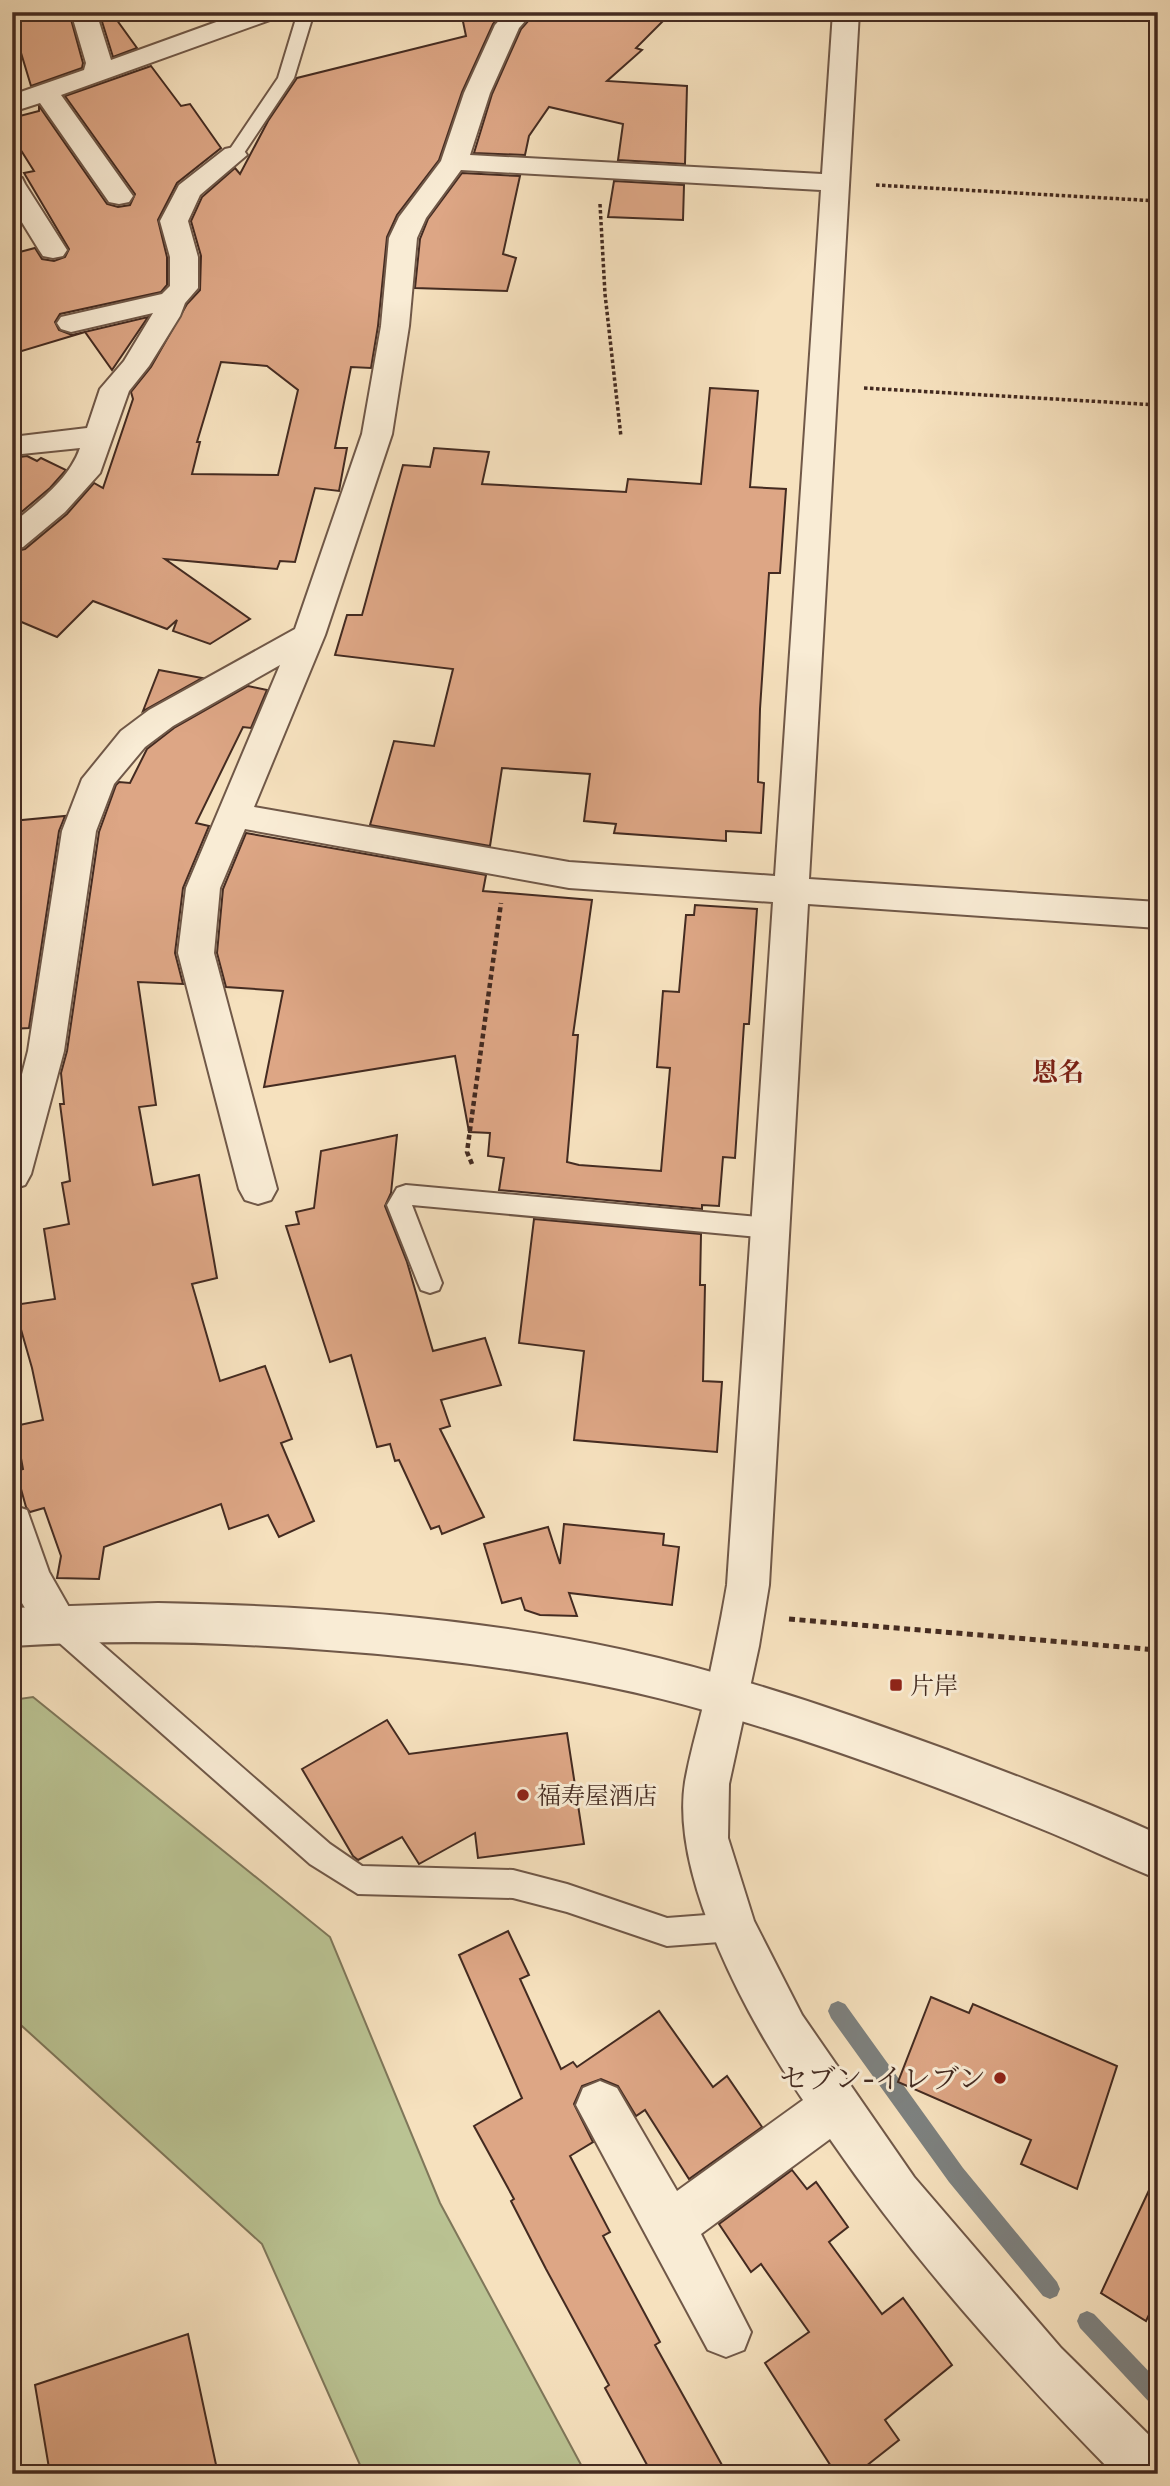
<svg xmlns="http://www.w3.org/2000/svg" width="1170" height="2486" viewBox="0 0 1170 2486" font-family="'Libre Caslon Text','Noto Serif JP',serif">
	<style>
		.green { fill: #bac393; stroke: #7f775a; stroke-width: 2 }
		.lines { fill: none; stroke-linecap: round; stroke-linejoin: round }
		.stream { fill: #7d817f; fill-rule: evenodd }
		.building { fill: #dda685; stroke: #442b21; stroke-width: 2; fill-rule: evenodd }
		.service-casing { stroke: #705848; stroke-width: 4 }
		.minor-casing { stroke: #705848; stroke-width: 4 }
		.tertiary-casing { stroke: #705848; stroke-width: 4 }
		.path-far2 { stroke: #442b21; stroke-width: 3.5; stroke-dasharray: 3.5 2.5; stroke-linecap: butt }
		.path-far1 { stroke: #442b21; stroke-width: 4.5; stroke-dasharray: 5 3.5; stroke-linecap: butt }
		.path { stroke: #442b21; stroke-width: 5; stroke-dasharray: 6 4.5; stroke-linecap: butt }
		.service { fill: #f9ecd5; fill-rule: evenodd }
		.minor { fill: #f9ecd5; fill-rule: evenodd }
		.tertiary { fill: #f9ecd5; fill-rule: evenodd }
		.poi-dot { fill: #8f2418; stroke: #f9ecd5; stroke-width: 2.5 }
		.labels { text-anchor: middle; dominant-baseline: central; stroke-width: 6; stroke-linejoin: round; paint-order: stroke }
		.poi-label { font-size: 24px; fill: #442b21; stroke: #f9ecd5; text-anchor: start }
		.neighbourhood-label { font-size: 26px; font-weight: bold; fill: #7a1f14; stroke: #f9ecd5 }
		.near-poi-label { font-size: 28px; fill: #442b21; stroke: #f9ecd5; text-anchor: end }
	</style>
	<rect width="100%" height="100%" fill="#f6e1be"/>
	<filter id="stains"><feTurbulence type="fractalNoise" baseFrequency=".00286" numOctaves="4"/><feColorMatrix values="0 0 0 0 .2 0 0 0 0 .09 0 0 0 0 .02 0 0 0 .5 -.17"/></filter>
	<radialGradient id="worn" r=".72"><stop offset=".6" stop-color="#630" stop-opacity="0"/><stop offset="1" stop-color="#630" stop-opacity=".3"/></radialGradient>
	<polygon class="green" points="33,1697 330,1937 440,2203 586,2474 364,2474 262,2244 12,2017 12,1700"/>
	<g class="lines">
		<g class="stream">
			<polygon points="838,2001 845,2004 963,2168 1057,2282 1060,2289 1057,2296 1050,2299 1043,2296 949,2182 831,2018 828,2011 831,2004"/>
			<polygon points="1087,2311 1094,2314 1158,2381 1158,2407 1151,2404 1080,2328 1077,2321 1080,2314"/>
		</g>
	</g>
	<g class="building">
		<polygon points="12,12 69,12 83,63 82,68 31,86 12,23"/>
		<polygon points="99,12 111,12 137,48 113,57"/>
		<path d="M461 12H503L493 24 462 92 439 160 397 215 387 237 378 326 371 368 351 367 335 448H347L339 491 315 488 295 562 280 561 277 569 165 559 250 619 210 644 173 631 177 620 167 629 93 601 57 637 12 618V552L25 549 67 514 94 483 103 488 133 399 131 392 151 367 187 304 200 290 201 256 191 221 202 197 235 168 240 174 268 121 297 78 466 36ZM221 362 267 366 298 390 278 475 192 474 200 442H197Z"/>
		<polygon points="536,12 672,12 636,48 642,50 607,81 687,86 685,164 618,160 623,124 549,107 529,136 525,155 474,153 492,94 521,29"/>
		<polygon points="151,66 181,106 190,104 221,148 177,183 158,220 167,257 167,285 161,292 60,314 55,322 59,330 72,335 148,317 112,370 85,332 12,354 12,254 35,248 42,259 54,261 65,257 69,249 24,173 34,171 12,136 12,118 39,111 39,106 107,204 118,207 130,205 135,194 65,96"/>
		<polygon points="462,173 520,176 503,254 516,258 507,291 415,288 420,239 428,219"/>
		<polygon points="614,181 684,185 683,220 608,217"/>
		<polygon points="710,388 758,391 750,487 786,489 780,573 769,573 760,709 758,782 764,783 761,833 726,831 726,841 614,833 616,824 584,821 590,774 502,768 490,846 370,825 394,741 434,746 453,669 335,655 347,615 362,615 403,465 430,467 434,448 489,452 482,484 626,492 628,479 701,484"/>
		<polygon points="27,456 37,461 41,458 66,470 50,488 12,520 12,458"/>
		<polygon points="159,670 202,678 143,711"/>
		<polygon points="248,686 267,690 251,728 243,727 196,823 209,826 183,888 175,953 183,984 138,982 156,1105 139,1107 153,1185 199,1175 217,1278 192,1284 220,1381 265,1366 292,1439 281,1443 314,1521 279,1537 268,1515 229,1529 221,1504 104,1547 99,1579 57,1578 61,1556 44,1508 30,1512 26,1507 16,1471 23,1469 15,1426 43,1420 32,1368 14,1305 55,1299 44,1229 69,1224 62,1183 70,1181 60,1104 64,1104 61,1073 67,1051 99,832 116,785 119,782 130,783 147,749 174,728"/>
		<polygon points="65,816 59,831 29,1028 12,1029 12,821"/>
		<polygon points="246,833 486,875 483,891 592,900 573,1035 578,1035 567,1162 579,1165 661,1171 670,1068 657,1067 663,991 679,992 686,915 694,915 695,905 757,909 749,1024 744,1024 735,1158 723,1157 719,1206 702,1205 702,1209 499,1190 504,1158 488,1156 490,1133 469,1132 455,1056 264,1087 283,991 226,987 217,953 223,889"/>
		<polygon points="397,1135 391,1193 385,1206 407,1262 433,1351 485,1338 501,1385 441,1400 450,1426 440,1429 484,1517 442,1534 439,1526 431,1529 399,1460 395,1461 390,1444 377,1447 351,1355 330,1362 286,1226 299,1224 296,1212 314,1208 321,1151"/>
		<polygon points="534,1219 701,1234 700,1285 705,1285 703,1381 722,1382 717,1452 574,1440 584,1351 519,1343"/>
		<polygon points="564,1524 664,1534 663,1545 679,1547 672,1605 569,1593 577,1616 540,1615 525,1610 521,1598 502,1603 484,1544 548,1527 560,1564"/>
		<polygon points="387,1720 409,1754 567,1733 584,1844 478,1858 475,1833 419,1864 402,1837 358,1860 353,1856 302,1769"/>
		<polygon points="508,1931 529,1975 520,1979 561,2069 573,2062 577,2067 659,2011 713,2087 727,2076 762,2127 689,2179 645,2110 636,2116 618,2086 601,2079 582,2086 574,2104 593,2142 570,2156 610,2232 603,2236 660,2342 655,2345 727,2474 652,2474 605,2388 609,2385 546,2269 511,2201 514,2199 474,2126 522,2098 459,1955"/>
		<polygon points="931,1997 969,2013 973,2004 1117,2066 1077,2189 1021,2164 1031,2140 898,2082"/>
		<polygon points="792,2170 807,2189 816,2182 848,2227 829,2242 882,2314 903,2298 952,2365 885,2420 899,2440 856,2474 836,2474 765,2363 809,2332 761,2264 751,2272 719,2224"/>
		<polygon points="1158,2171 1158,2296 1146,2321 1101,2293"/>
		<polygon points="188,2334 218,2474 50,2474 35,2385"/>
	</g>
	<g class="lines">
		<g class="service-casing">
			<g id="service">
				<polygon points="298,12 314,12 294,78 240,159 228,159 226,155 278,78"/>
				<polygon points="406,1185 769,1218 778,1221 781,1228 778,1235 769,1238 412,1205 442,1283 439,1290 430,1293 421,1290 418,1283 387,1205 397,1188"/>
				<polygon points="57,1611 67,1614 330,1844 362,1866 513,1870 567,1884 667,1918 733,1913 743,1917 748,1927 743,1937 733,1941 667,1946 567,1912 513,1898 358,1894 310,1864 47,1632 43,1623 47,1614"/>
			</g>
		</g>
		<g class="minor-casing">
			<g id="minor">
				<polygon points="71,12 96,12 111,60 244,12 281,12 278,17 61,95 133,196 129,202 119,204 109,202 40,103 12,112 12,95 84,70 86,63"/>
				<path d="M507 12H533L519 28 490 93 470 155 822 174 833 12H859L809 879 1158 902V928L808 904 769 1585 759 1646 729 1784 728 1838 754 1921 802 2015 914 2177 1061 2348 1158 2444V2474H1114C1011 2369 913 2260 830 2139L701 2234 751 2332 744 2350 726 2357 708 2350 576 2105 583 2088 600 2081 617 2088 677 2191 803 2100C750 2023 670 1878 685 1782 689 1758 696 1734 702 1710 711 1668 720 1627 727 1585L773 902 569 888 245 829 220 888 214 953 277 1189 271 1200 258 1204 245 1200 239 1189 178 953 186 888 280 665 173 726 145 747 114 784 96 831 64 1051 31 1174 25 1185 12 1189V1113L28 1051 62 831 82 779 121 731 149 710 295 629 362 434 381 326 389 238 399 217 441 161 464 93 495 25ZM461 170 821 190 775 876 569 862 254 807 325 635 392 434 409 326 417 238 426 218Z"/>
				<path d="M234 147 243 149 247 155 200 195 188 221 198 257V288L185 303 180 316 149 366 129 391 100 473 65 512 23 547 12 550V524C38 502 69 480 80 448L12 455V437L87 428 100 389 124 361 153 313 71 332 61 329 57 323 61 317 162 294 170 286V257L160 221 179 185 225 149Z"/>
				<polygon points="12,176 22,178 25,184 67,250 63,256 53,258 43,256 39,250 12,206"/>
				<polygon points="12,1505 27,1510 49,1572 78,1623 72,1637 57,1642 42,1637 12,1586"/>
			</g>
		</g>
		<g class="tertiary-casing">
			<path id="tertiary" d="M158 1603C313 1606 472 1617 624 1650 733 1674 838 1710 942 1748 1014 1775 1087 1802 1158 1834V1879C1121 1864 1085 1847 1049 1832 937 1786 823 1744 707 1711 584 1676 455 1659 327 1650 222 1642 117 1639 12 1646V1608Z"/>
		</g>
		<g class="path-far2">
			<polyline points="876,185 1158,201"/>
			<polyline points="600,204 605,294 621,437"/>
			<polyline points="864,388 1158,405"/>
		</g>
		<polyline class="path-far1" points="472,1164 467,1152 501,903"/>
		<polyline class="path" points="789,1619 1158,1650"/>
		<use href="#service" class="service"/>
		<use href="#minor" class="minor"/>
		<use href="#tertiary" class="tertiary"/>
	</g>
	<g class="poi-dot">
		<rect x="889" y="1678" width="14" height="14" rx="3.5"/>
		<circle cx="523" cy="1795" r="7"/>
		<circle cx="1000" cy="2078" r="7"/>
	</g>
	<g class="labels">
		<g class="poi-label">
			<text x="910" y="1685">片岸</text>
			<text x="537" y="1795">福寿屋酒店</text>
		</g>
		<g class="neighbourhood-label">
			<text x="1058" y="1072">恩名</text>
		</g>
		<g class="near-poi-label">
			<text x="986" y="2078">セブン-イレブン</text>
		</g>
	</g>
	<rect width="1170" height="2486" fill="none" stroke="#f6e1be" stroke-width="42"/>
	<rect x="14" y="14" width="1142" height="2458" fill="none" stroke="#442b21" stroke-width="3.5"/>
	<rect x="21" y="21" width="1128" height="2444" fill="none" stroke="#442b21" stroke-width="2"/>
	<rect width="100%" height="100%" filter="url(#stains)"/>
	<rect width="100%" height="100%" fill="url(#worn)"/>
</svg>
